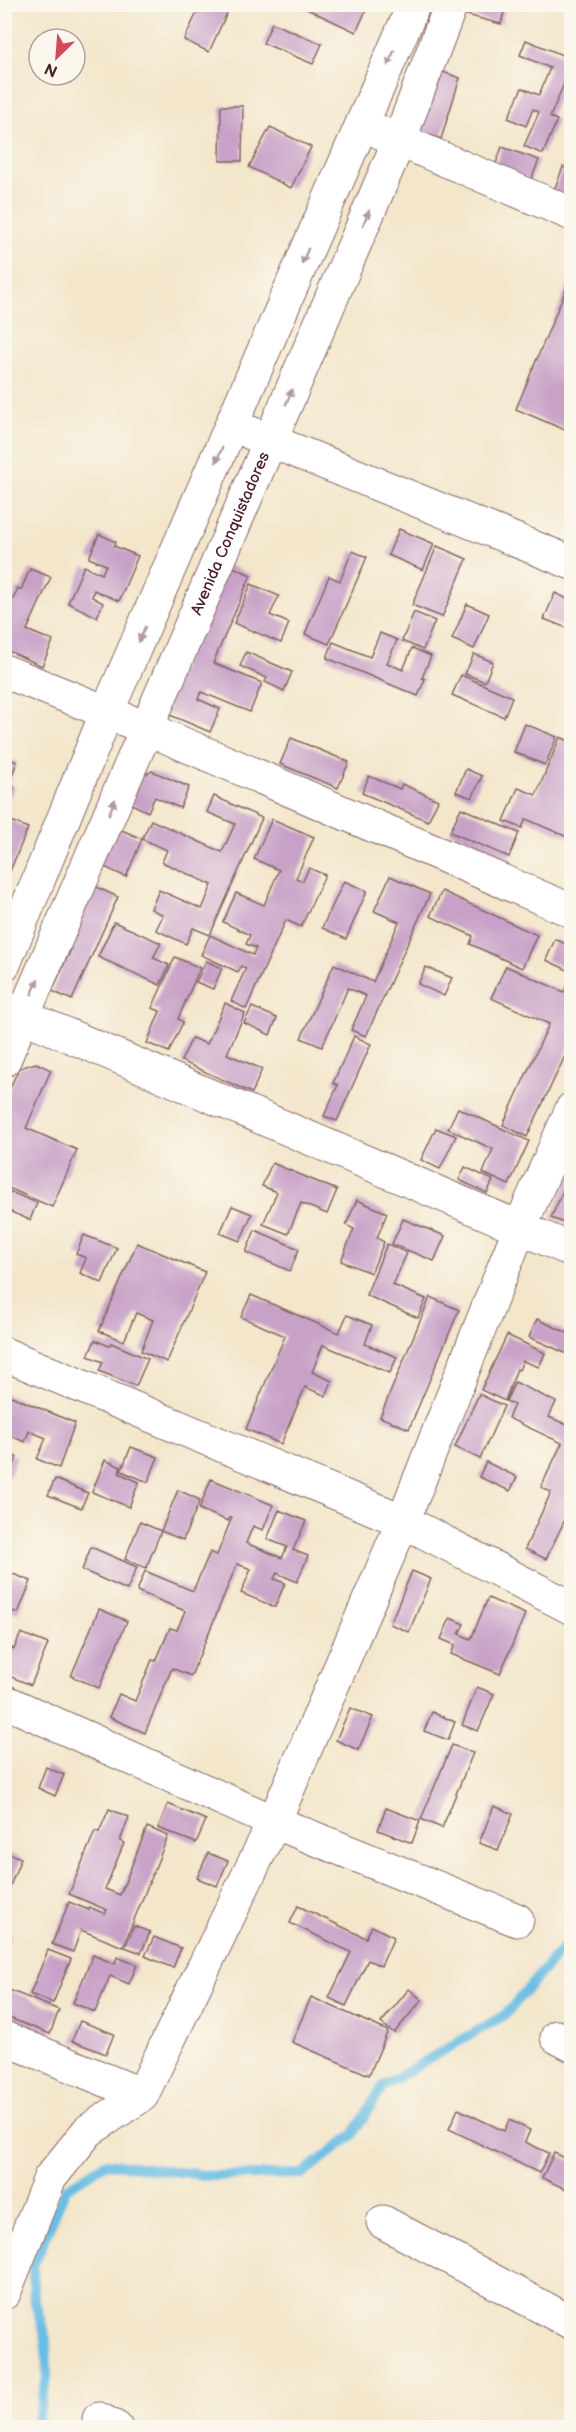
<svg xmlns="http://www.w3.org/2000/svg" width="576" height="2432" viewBox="0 0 576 2432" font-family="'Balsamiq Sans',sans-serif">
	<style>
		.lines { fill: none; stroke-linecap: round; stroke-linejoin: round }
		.stream { stroke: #68bde4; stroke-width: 10 }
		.building { fill: #c7a1c7 }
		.minor-casing { stroke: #856563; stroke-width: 35 }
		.minor { stroke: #fff; stroke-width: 33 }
		.oneway { fill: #ae9aa0 }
		.labels { text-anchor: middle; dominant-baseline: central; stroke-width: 6; stroke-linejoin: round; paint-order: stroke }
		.street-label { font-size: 16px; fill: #4a1f2b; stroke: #fbf7ec }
	</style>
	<rect width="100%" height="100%" fill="#fbf7ec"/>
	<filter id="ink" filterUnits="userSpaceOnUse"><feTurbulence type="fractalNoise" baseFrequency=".0167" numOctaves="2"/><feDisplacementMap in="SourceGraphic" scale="12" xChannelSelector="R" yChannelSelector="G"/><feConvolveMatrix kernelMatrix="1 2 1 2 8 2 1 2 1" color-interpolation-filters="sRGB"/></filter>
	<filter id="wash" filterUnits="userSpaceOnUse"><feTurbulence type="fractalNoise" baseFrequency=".008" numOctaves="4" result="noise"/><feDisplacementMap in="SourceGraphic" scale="24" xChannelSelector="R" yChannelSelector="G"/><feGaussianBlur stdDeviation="1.35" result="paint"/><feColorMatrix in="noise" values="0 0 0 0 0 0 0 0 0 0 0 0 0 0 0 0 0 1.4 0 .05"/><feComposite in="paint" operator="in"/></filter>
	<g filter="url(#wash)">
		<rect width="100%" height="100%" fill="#f3e6cb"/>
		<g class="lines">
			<polyline class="stream" points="36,2428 47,2378 46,2339 34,2299 33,2266 66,2188 107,2163 211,2176 302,2174 353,2135 383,2086 506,2014 572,1937"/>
		</g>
		<g id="blocks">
			<g class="building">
				<polygon points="201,4 231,4 209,52 184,40"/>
				<polygon points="309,4 369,4 356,32 307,9"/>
				<polygon points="457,4 506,4 501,24 455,12"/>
				<polygon points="272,23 322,44 313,64 263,43"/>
				<polygon points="526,40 572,59 572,76 568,74 550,117 557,120 543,154 524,146 539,112 533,109 526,126 508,118 522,88 539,95 550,68 520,55"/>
				<polygon points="432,68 460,78 441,139 412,129"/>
				<polygon points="571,84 572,84 572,109 563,105"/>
				<polygon points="221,106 243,106 242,161 220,161"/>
				<polygon points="270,127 311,147 291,188 249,167"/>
				<polygon points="502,147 539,160 531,180 495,166"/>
				<polygon points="563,167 572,170 572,200 553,193"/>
				<polygon points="571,277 572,277 572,433 516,409"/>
				<polygon points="399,529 434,544 423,570 388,555"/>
				<polygon points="99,534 116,542 114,546 138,556 119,601 94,590 92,597 103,603 97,617 68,603 84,566 102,574 106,565 89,558"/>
				<polygon points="437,546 467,559 442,617 412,605"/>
				<polygon points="352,551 367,557 329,644 305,634 329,576 340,581"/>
				<polygon points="226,564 251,575 213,663 262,683 250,712 201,692 198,699 220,709 210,732 163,712"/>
				<polygon points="30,569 51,577 27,630 53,641 42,666 4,649 4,620 18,588 21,590"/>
				<polygon points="251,584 279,596 270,615 289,623 281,643 234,623"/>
				<polygon points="555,593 572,601 572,630 544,619"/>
				<polygon points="467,604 489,614 474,649 452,639"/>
				<polygon points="414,612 435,621 423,650 402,641"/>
				<polygon points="380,633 397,640 387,663 403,670 412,648 431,656 422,678 425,679 418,696 327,658 333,642 370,657"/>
				<polygon points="246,652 292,672 284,691 265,682 267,678 240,666"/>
				<polygon points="474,654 493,662 485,682 465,674"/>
				<polygon points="461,675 512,697 504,717 452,695"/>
				<polygon points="525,724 557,737 545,765 514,752"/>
				<polygon points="560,737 572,742 572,839 526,819 522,828 504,821 518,788 536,795"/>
				<polygon points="291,738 349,762 338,788 280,764"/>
				<polygon points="4,757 17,762 9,784 14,787 6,805 4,804"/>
				<polygon points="466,769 482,776 472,798 456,792"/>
				<polygon points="152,771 189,787 180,808 155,797 148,812 125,801 135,779"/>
				<polygon points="369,776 400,789 402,784 438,800 428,821 362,793"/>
				<polygon points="214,796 262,818 210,935 193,928 186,944 156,930 163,915 151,909 159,890 202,909 212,885 162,862 167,850 142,839 151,820 222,852 235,824 207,812"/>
				<polygon points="461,808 519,833 509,857 450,832"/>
				<polygon points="4,818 28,828 5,883 4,883"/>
				<polygon points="272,819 314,837 296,878 303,881 309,868 325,875 301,927 286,920 246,1009 231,1001 246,968 241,966 238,972 201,955 210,935 253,955 256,948 246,944 250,935 223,922 236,893 264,905 279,870 254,859"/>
				<polygon points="115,827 142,839 126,877 98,864"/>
				<polygon points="390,876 430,894 366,1036 351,1030 366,996 348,988 322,1047 301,1038 334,964 373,982 399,922 374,911"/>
				<polygon points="344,881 367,891 346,939 322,928"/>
				<polygon points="92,885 118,897 72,1000 52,991 71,949 64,946"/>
				<polygon points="442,891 537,935 522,968 470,944 473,936 430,916"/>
				<polygon points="114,922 161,943 153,958 169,965 160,985 98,957"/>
				<polygon points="555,939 572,947 572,972 546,960"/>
				<polygon points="175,957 200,968 178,1019 183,1022 169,1052 147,1043 160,1011 152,1008"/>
				<polygon points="206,961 222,968 213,989 196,982"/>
				<polygon points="506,966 564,992 572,976 572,1041 527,1137 503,1125 549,1024 491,998"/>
				<polygon points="426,967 452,978 444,996 418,984"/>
				<polygon points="225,1003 245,1013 227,1054 262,1069 252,1093 181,1061 192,1038 207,1044"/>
				<polygon points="252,1007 277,1018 270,1035 244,1023"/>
				<polygon points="354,1036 371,1044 337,1121 324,1116 338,1085 333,1083"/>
				<polygon points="36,1063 51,1070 26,1128 77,1150 52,1207 4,1186 4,1101 19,1068"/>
				<polygon points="458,1108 529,1141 509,1185 483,1173 493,1149 448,1129"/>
				<polygon points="436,1128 456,1136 440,1169 421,1160"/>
				<polygon points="272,1163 337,1190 327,1214 301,1203 288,1234 263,1224 277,1192 262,1186"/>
				<polygon points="465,1167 493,1180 487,1193 459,1180"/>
				<polygon points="572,1170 572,1226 551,1218"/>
				<polygon points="4,1189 37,1203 30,1220 4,1209"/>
				<polygon points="357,1200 387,1213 377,1238 384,1242 371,1273 341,1261 354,1229 346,1225"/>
				<polygon points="232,1206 252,1214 240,1241 220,1233"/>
				<polygon points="403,1219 445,1236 434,1261 392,1244"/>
				<polygon points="255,1230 299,1249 290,1271 246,1252"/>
				<polygon points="84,1235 117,1248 102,1283 80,1273 86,1258 76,1254"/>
				<polygon points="137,1243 205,1272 167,1362 141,1351 153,1320 136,1313 124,1341 99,1331"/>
				<polygon points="387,1244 407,1253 393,1285 426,1299 418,1318 366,1295"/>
				<polygon points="251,1295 339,1333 347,1315 372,1325 365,1344 397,1357 390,1373 323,1345 312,1372 332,1381 326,1396 305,1387 281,1444 246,1429 285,1336 241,1317"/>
				<polygon points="430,1297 459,1310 409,1429 380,1417"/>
				<polygon points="537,1319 572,1335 572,1356 529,1337"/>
				<polygon points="507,1335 545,1353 539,1367 523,1361 519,1370 517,1369 505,1401 481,1390"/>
				<polygon points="95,1340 109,1346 111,1343 148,1359 136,1386 99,1371 103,1362 88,1356"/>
				<polygon points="515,1382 556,1402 549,1417 572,1427 572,1483 565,1498 572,1502 572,1505 546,1559 525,1549 551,1492 541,1487 562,1443 508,1418 514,1405 506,1401"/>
				<polygon points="4,1393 75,1423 59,1468 37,1459 46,1438 29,1431 25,1442 4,1433"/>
				<polygon points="479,1394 504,1406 480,1459 455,1447"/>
				<polygon points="131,1447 158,1457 148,1482 121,1471"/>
				<polygon points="4,1452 17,1457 9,1477 4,1475"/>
				<polygon points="105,1460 121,1467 119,1473 139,1482 129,1507 92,1492"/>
				<polygon points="486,1462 517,1477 510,1491 479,1477"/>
				<polygon points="55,1479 88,1493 81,1508 48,1495"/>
				<polygon points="211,1479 273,1505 263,1530 253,1526 246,1543 282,1558 287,1547 267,1539 279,1510 306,1521 293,1550 308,1556 297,1582 277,1573 274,1579 285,1583 275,1607 241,1593 251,1569 237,1564 191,1676 172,1668 145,1733 109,1717 119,1694 135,1701 152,1660 156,1661 170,1628 177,1630 185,1611 137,1591 145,1571 193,1591 210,1552 217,1555 232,1517 230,1517 228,1521 199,1509"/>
				<polygon points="178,1490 200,1500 183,1540 161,1531"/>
				<polygon points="140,1522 161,1531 146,1568 125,1559"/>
				<polygon points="91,1547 137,1567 127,1590 82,1570"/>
				<polygon points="412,1571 431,1579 409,1632 390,1624"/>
				<polygon points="13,1574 31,1581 18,1613 4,1608 4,1595"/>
				<polygon points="488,1598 525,1614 500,1674 451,1654 455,1645 441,1639 450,1618 464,1624 459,1634 471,1639"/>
				<polygon points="99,1609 127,1621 99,1688 71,1676"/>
				<polygon points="21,1633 48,1644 31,1685 4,1674 4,1645 14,1649"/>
				<polygon points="477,1687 494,1694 478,1731 462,1725"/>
				<polygon points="350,1708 373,1717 358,1750 336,1740"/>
				<polygon points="432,1712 455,1722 448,1740 424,1731"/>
				<polygon points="452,1745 473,1753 442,1828 421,1819"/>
				<polygon points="46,1767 64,1775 55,1796 38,1788"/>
				<polygon points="168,1804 206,1820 196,1843 158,1828"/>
				<polygon points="494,1806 513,1814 498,1850 479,1843"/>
				<polygon points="386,1808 420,1821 412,1843 378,1830"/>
				<polygon points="109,1809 129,1817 120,1841 124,1843 105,1889 120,1895 147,1827 168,1836 123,1947 81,1930 73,1952 52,1944 69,1902 89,1910 90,1907 105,1914 107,1910 69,1894 95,1831 99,1832"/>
				<polygon points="4,1852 21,1858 5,1899 4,1899"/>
				<polygon points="208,1853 228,1861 217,1886 197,1878"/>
				<polygon points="298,1906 366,1938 372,1926 394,1937 381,1966 368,1960 346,2006 329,1998 351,1952 290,1923"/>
				<polygon points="134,1926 150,1932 141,1953 125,1947"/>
				<polygon points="4,1933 11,1935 5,1951 4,1951"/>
				<polygon points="154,1937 181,1948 173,1968 145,1956"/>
				<polygon points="48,1950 71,1959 53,2003 30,1994"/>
				<polygon points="93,1955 115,1964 117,1957 137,1965 129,1984 110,1976 95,2012 73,2003"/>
				<polygon points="4,1988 59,2010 50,2034 4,2016"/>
				<polygon points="409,1989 422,2000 394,2033 381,2023"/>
				<polygon points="311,1997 388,2031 369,2075 292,2042"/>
				<polygon points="80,2021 114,2034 106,2054 72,2041"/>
				<polygon points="458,2109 504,2131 509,2120 530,2130 525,2142 549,2153 539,2173 449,2129"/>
				<polygon points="554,2153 572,2161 572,2192 542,2178"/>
			</g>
		</g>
	</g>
	<g filter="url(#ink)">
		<use href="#blocks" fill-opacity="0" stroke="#856563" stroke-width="1.5"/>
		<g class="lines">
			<g class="minor-casing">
				<g id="minor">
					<polyline points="380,132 572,214"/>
					<polyline points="251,433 572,563"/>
					<polyline points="4,671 146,728 572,911"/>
					<polyline points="4,964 107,712 414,4"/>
					<polyline points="4,1008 572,1250"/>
					<path id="s1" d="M4 1060 399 141 451 4"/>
					<polyline points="4,1354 403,1521 572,1608"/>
					<polyline points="4,1701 274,1822 517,1920"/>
					<polyline points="557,2037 572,2045"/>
					<polyline points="4,2038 142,2095"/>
					<polyline points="383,2222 572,2323"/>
					<polyline points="4,2293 50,2178 88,2131 142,2095 274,1822 403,1521 520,1227 572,1109"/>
					<polyline points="99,2419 116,2428"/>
				</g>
			</g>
			<use href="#minor" class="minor"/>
		</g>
		<defs><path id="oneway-solid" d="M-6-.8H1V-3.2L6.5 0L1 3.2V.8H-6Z" transform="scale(1.5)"/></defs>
		<g class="oneway">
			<use href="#oneway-solid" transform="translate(391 58) rotate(114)"/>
			<use href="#oneway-solid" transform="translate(366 218) rotate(-67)"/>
			<use href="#oneway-solid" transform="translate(305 256) rotate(113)"/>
			<use href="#oneway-solid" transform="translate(289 397) rotate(-67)"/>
			<use href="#oneway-solid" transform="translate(219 455) rotate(113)"/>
			<use href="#oneway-solid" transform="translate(142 634) rotate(113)"/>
			<use href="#oneway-solid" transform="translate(112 807) rotate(-67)"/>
			<use href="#oneway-solid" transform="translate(35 987) rotate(-67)"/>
		</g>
	</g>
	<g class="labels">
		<g class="street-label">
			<text stroke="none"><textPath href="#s1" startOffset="573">Avenida Conquistadores</textPath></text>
		</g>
	</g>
	<rect width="576" height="2432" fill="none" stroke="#fbf7ec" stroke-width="24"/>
	<g transform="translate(57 57) rotate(205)"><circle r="28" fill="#fbf7ec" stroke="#b4a19f" stroke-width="1.5"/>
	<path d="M0-4.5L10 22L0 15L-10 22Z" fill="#d1495b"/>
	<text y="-9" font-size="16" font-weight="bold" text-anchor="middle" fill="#4a1f2b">N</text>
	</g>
</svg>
